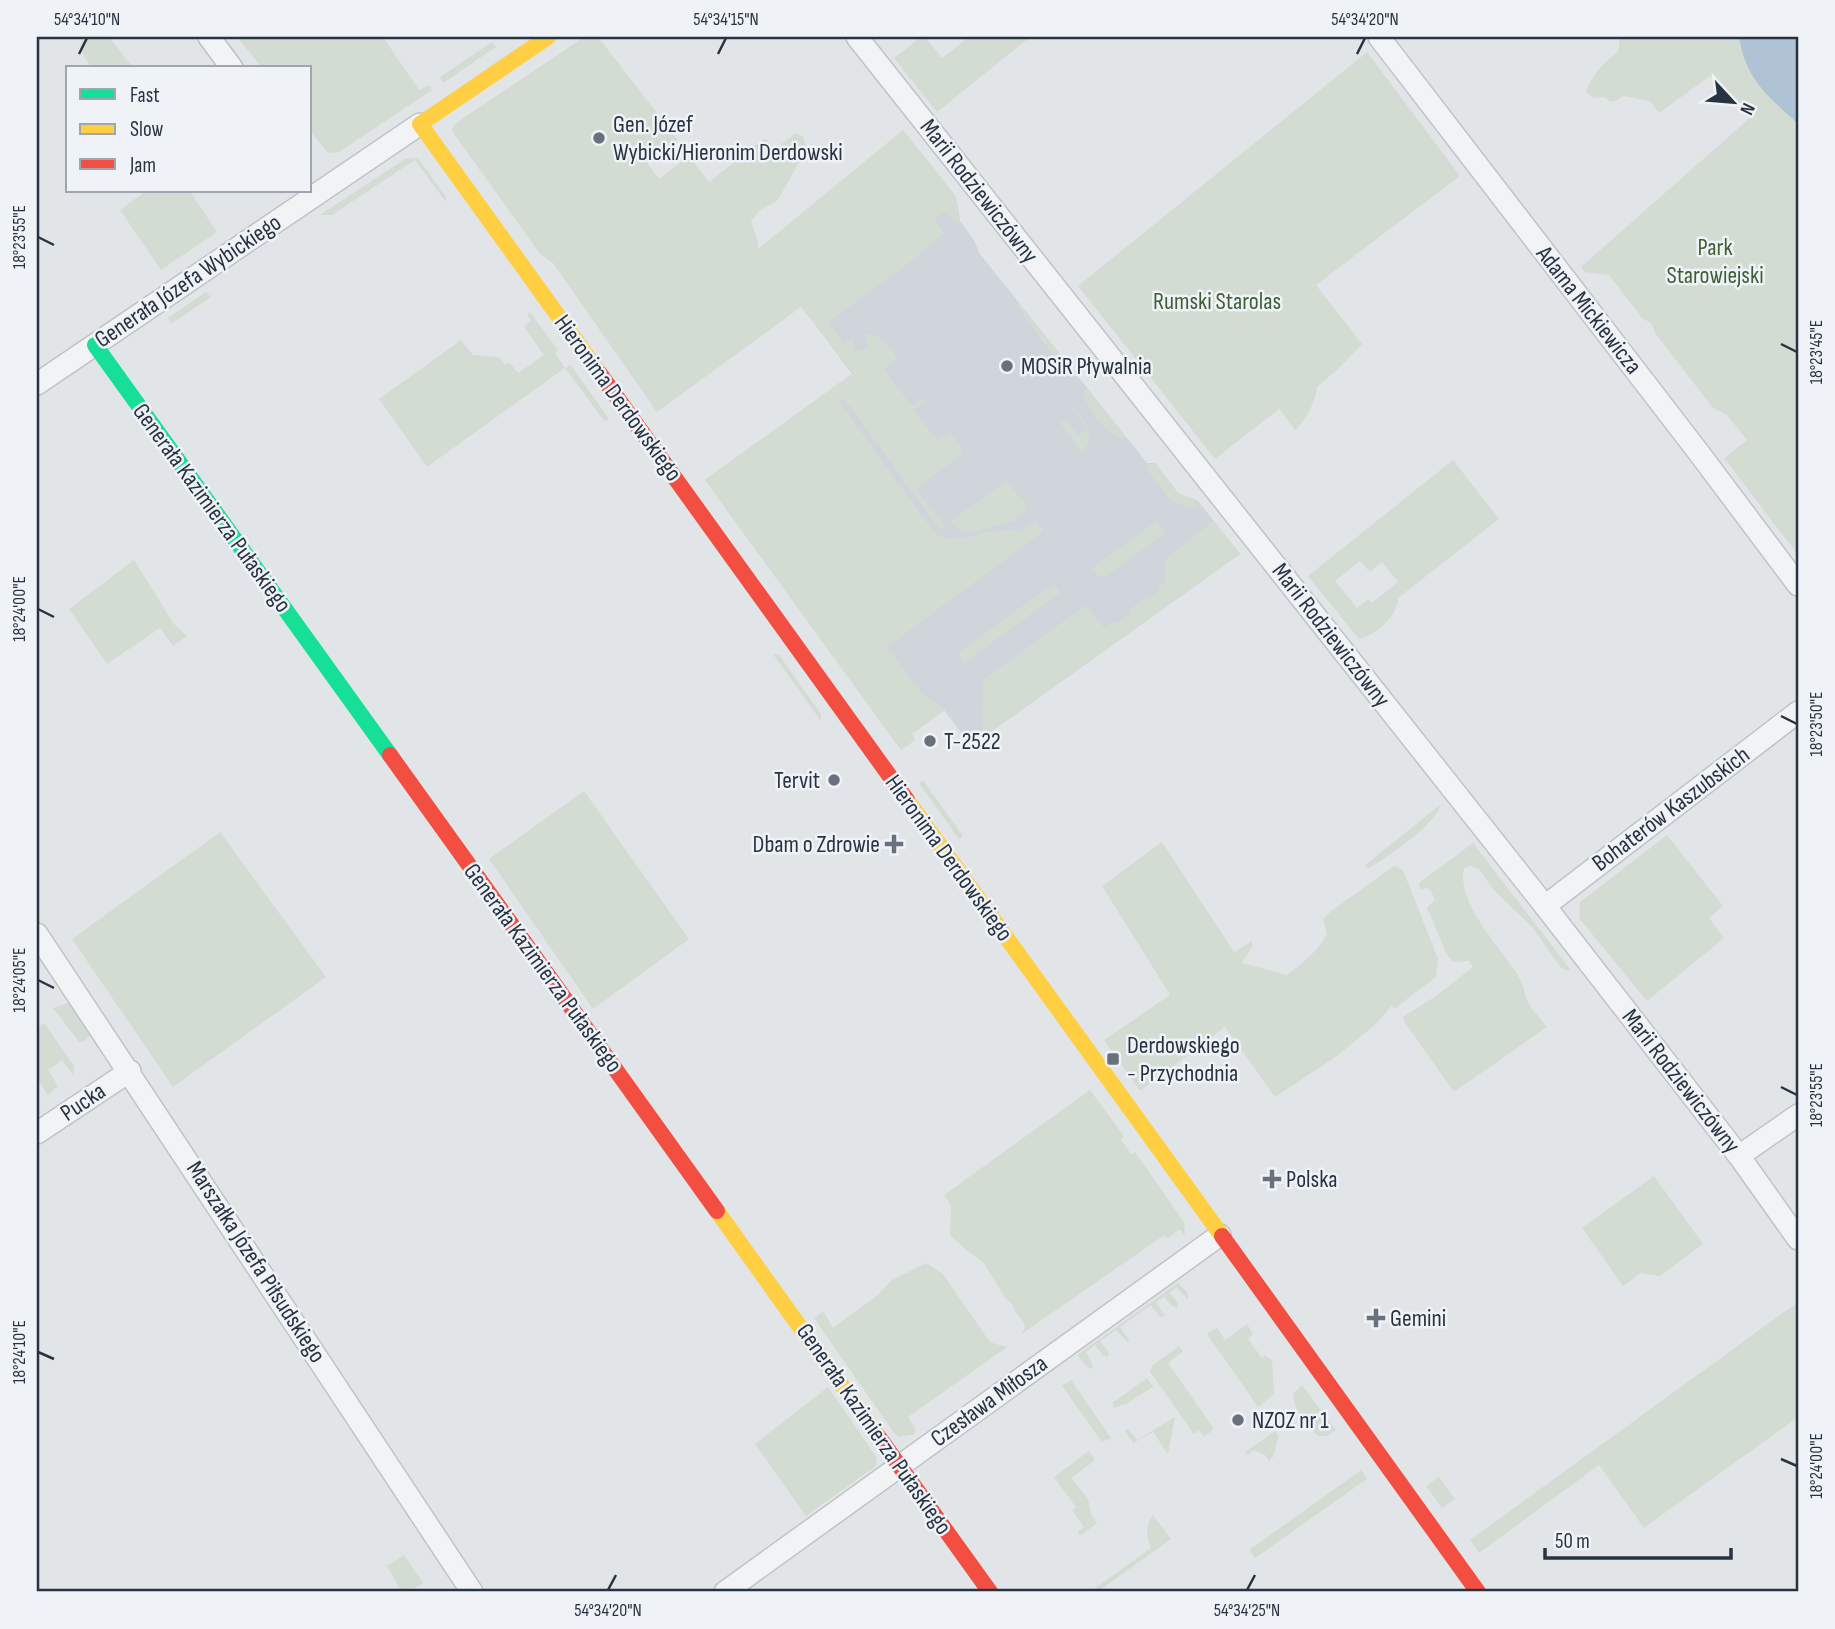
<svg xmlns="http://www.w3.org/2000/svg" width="1835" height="1629" viewBox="0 0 1835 1629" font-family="'Sofia Sans Condensed',sans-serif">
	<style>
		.built { fill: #d0d4db }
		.green { fill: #d3dcd2; fill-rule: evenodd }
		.water { fill: #afc3d4 }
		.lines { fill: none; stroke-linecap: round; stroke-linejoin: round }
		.street-casing { stroke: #c0c3c6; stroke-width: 24 }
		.street { stroke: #f2f3f4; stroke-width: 21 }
		.fast { stroke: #16e098; stroke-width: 16 }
		.slow { stroke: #ffcf43; stroke-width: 16 }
		.jam { stroke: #f24e42; stroke-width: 16 }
		.ticks { fill: none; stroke: #283342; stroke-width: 2.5 }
		.poi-dot { fill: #69717c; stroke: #eff3f7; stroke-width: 2.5 }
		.labels { text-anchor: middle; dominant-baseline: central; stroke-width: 5; stroke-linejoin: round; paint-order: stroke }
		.poi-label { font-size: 24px; fill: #283342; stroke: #eff3f7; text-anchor: start }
		.street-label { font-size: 24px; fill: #283342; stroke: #eff3f7 }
		.park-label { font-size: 24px; fill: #3f5e34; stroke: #eff3f7 }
		.neatline { fill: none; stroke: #283342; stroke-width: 2.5 }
		.ticks-label { font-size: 18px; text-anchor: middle; fill: #283342 }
	</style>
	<rect width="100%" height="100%" fill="#e2e5e8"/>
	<polygon class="built" points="956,196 960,221 974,240 980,254 1147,463 1155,463 1178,493 1198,501 1240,554 971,746 944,710 912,734 915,740 901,750 705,480 852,374 805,311"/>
	<g class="green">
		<polygon points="87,37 109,37 133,68 92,68 80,50 81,43"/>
		<polygon points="237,37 383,37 419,90 429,85 432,90 339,152 328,153 310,131 310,68 262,68"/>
		<path d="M584 37 593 39 598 37 678 140 647 163 659 179 689 156 709 182 765 138 775 149 796 133 803 137 807 148 778 200 759 211 751 221 758 241V249L903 130 956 196 960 221 957 224 946 210 934 220 944 233 910 262 829 322 844 343 852 338 855 352 868 349 865 335 867 333C882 334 889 347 897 358L884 370 912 406 922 399 925 402 914 410 937 440 951 433 964 452 916 489 945 526 940 530 844 398 839 402 938 538 942 535 946 539 971 537 983 532 1019 530 1036 521 1044 531 887 647 924 696 936 702 945 710 912 734 915 740 901 750 705 480 853 373 801 307 657 412 553 263 540 254 454 134 452 129 456 123Z"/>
		<polygon points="921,37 925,37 942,58 969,37 1030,37 937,112 894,58"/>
		<path d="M1620 37H1798V555L1724 458 1747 440 1727 415 1713 408 1655 333 1651 323 1642 318 1609 275 1585 272 1581 267 1752 116 1710 76 1659 113 1650 101 1623 96C1615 102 1612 104 1604 97L1594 98 1586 92C1593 74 1602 63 1618 52Z"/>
		<polygon points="492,42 496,47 443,83 440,77"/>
		<path d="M1367 52 1460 176 1316 285 1362 344 1340 367 1317 387C1316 400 1306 421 1295 430L1279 409 1215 459 1078 286Z"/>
		<polygon points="418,158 446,197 446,202 415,160 332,215 320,215 405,159"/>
		<polygon points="146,191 190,191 217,232 161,270 120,210"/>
		<polygon points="206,292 211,297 171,324 168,318"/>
		<polygon points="1019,303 1077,376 1068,375 1016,305"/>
		<polygon points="530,312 558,350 555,353 565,368 571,365 609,419 605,422 565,368 427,467 379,399 461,340 473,355 499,357 505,365 509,362 518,373 544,355 524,327 531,320 527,314"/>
		<path d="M1087 389 1127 438C1107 440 1094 413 1084 399V392Z"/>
		<path d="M1072 405C1084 422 1098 435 1082 453L1060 423 1066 419 1078 435 1086 429 1071 406Z"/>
		<path d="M1453 460 1499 519 1398 598C1398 616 1376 635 1359 639L1308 576ZM1360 561 1370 572 1382 562 1398 582 1372 603 1368 599 1357 608 1335 581Z"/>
		<polygon points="1155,463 1178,493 1194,499 1197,510 1171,501 1144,466"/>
		<path d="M1007 480 1028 509 1017 517 1015 521C999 523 982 531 964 533L950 522Z"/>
		<polygon points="1157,521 1166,533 1106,576 1097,575 1092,568"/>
		<polygon points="1214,521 1240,554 982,738 983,680 1086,605 1104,628 1114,622 1116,624 1130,614 1128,611 1145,598 1147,600 1159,592 1157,589 1165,583 1166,558"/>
		<polygon points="134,560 174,624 187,636 173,646 160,628 107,664 69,609"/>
		<polygon points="1054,583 1060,593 964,663 958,653"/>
		<polygon points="773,654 779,655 821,714 821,721"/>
		<polygon points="923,780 963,836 959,839 919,783"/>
		<polygon points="584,791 689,939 593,1009 489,859"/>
		<path d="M1441 804C1434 826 1389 856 1369 868L1364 866Z"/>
		<polygon points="220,832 326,977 173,1087 72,939"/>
		<polygon points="1667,835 1723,906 1709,918 1724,938 1647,1001 1579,918 1580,902"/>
		<path d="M1162 842 1234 952 1252 941V947L1242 963 1287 975C1303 963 1317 952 1327 934L1323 919 1330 912 1394 866 1403 870 1438 959 1436 977 1394 1009 1392 1005 1377 1023 1337 1056 1275 1097 1225 1027 1140 1091 1104 1040 1170 995 1102 886Z"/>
		<path d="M1473 843 1570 969 1568 971 1561 968 1533 928 1492 888 1479 869 1471 866 1464 868C1456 902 1500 947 1517 974 1523 983 1524 991 1527 1000 1531 1009 1541 1019 1547 1027L1454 1092 1405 1023 1403 1017 1436 996 1473 967 1469 961 1453 962 1446 953 1427 908 1435 899 1430 890 1426 888 1420 890 1419 883Z"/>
		<polygon points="70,1002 91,1034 83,1042 79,1042 53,1008"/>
		<polygon points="44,1023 74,1066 73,1075 62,1060 48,1070 58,1086 48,1095 37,1078 37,1028"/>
		<path d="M1090 1090 1124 1136 1121 1139 1122 1141 1131 1154 1135 1152 1184 1222 1185 1233 1184 1235 1180 1229 1168 1238 1163 1236 1020 1335 1025 1328C1024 1319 1014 1315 1013 1305L1005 1298 984 1263 966 1250 950 1235 951 1205 944 1195Z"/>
		<polygon points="1654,1176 1703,1244 1660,1276 1641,1273 1623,1286 1582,1228"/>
		<polygon points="926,1263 943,1274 987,1338 992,1343 1007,1347 908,1417 915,1427 915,1434 899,1437 894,1433 814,1318 823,1311 833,1328 879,1294 892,1280"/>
		<polygon points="1178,1283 1188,1293 1188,1299 1176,1287 1170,1293 1178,1303 1177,1308 1172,1306 1164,1297 1156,1302 1165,1316 1160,1317 1151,1305 1120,1327 1129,1340 1128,1343 1116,1330 1100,1341 1109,1353 1108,1357 1103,1356 1095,1345 1086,1352 1093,1366 1091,1369 1086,1366 1077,1355"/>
		<polygon points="1798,1302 1798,1417 1644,1528 1599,1465 1479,1553 1470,1540"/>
		<polygon points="1247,1324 1253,1334 1248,1339 1262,1358 1265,1355 1272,1360 1274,1394 1258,1407 1207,1334 1217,1328 1225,1340"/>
		<polygon points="1179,1346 1183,1351 1168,1363 1214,1429 1204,1437 1199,1430 1194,1434 1150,1372 1152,1366"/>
		<polygon points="1147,1378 1153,1387 1126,1404 1114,1408 1112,1403"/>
		<polygon points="1071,1380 1111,1438 1102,1442 1062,1386"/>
		<path d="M1302 1385 1336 1430 1327 1436H1318C1307 1425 1293 1409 1293 1394Z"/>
		<polygon points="828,1387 877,1458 876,1466 806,1516 755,1444"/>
		<polygon points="1175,1417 1168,1454 1153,1432 1133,1443 1125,1431 1128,1429 1137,1440"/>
		<polygon points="1275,1431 1279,1436 1273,1457 1269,1461 1265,1455 1254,1450 1247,1455 1245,1452"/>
		<polygon points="1089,1451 1094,1458 1093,1462 1071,1478 1088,1499 1091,1514 1097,1523 1080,1536 1078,1532 1084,1527 1072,1510 1076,1507 1054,1477"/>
		<polygon points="1361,1470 1367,1479 1255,1558 1249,1550"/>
		<polygon points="1439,1477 1455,1499 1442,1508 1426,1486"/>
		<path d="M1153 1515 1171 1539 1097 1592H1090L1151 1548C1146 1535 1145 1527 1153 1515Z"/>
		<polygon points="404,1555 423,1583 409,1592 402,1592 387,1566"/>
	</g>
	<path class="water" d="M1739 37H1798V124C1768 96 1746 80 1739 37Z"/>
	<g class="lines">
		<g class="street-casing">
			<g id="street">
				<polyline points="209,37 232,68"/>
				<polyline points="857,37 1545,906 1739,1156 1798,1239"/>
				<polyline points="1379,37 1699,453 1798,585"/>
				<polyline points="37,384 420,124"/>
				<polyline points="1545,906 1798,712"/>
				<polyline points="37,934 472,1592"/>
				<polyline points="37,1133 130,1071"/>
				<polyline points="1739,1156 1798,1115"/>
				<polyline points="725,1592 1220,1235"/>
			</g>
		</g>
		<use href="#street" class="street"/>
		<polyline class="fast" points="95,345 390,755"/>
		<g class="slow">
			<polyline points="548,37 420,124 600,374"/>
			<polyline points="907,800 1222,1236"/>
			<polyline points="717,1211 878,1436"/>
		</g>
		<g class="jam">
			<polyline points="600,374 907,800"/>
			<polyline points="390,755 717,1211"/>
			<polyline points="1222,1236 1478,1592"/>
			<polyline points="878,1436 990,1592"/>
		</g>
	</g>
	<path class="ticks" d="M79 54 87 38M718 54 726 38M1357 54 1365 38M38 237 54 245M1781 344 1797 352M38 609 54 617M1781 716 1797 724M38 980 54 988M1781 1087 1797 1095M38 1352 54 1359M1781 1459 1797 1466M608 1590 616 1575M1247 1590 1255 1575"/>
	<g class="poi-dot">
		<circle cx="599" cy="138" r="7"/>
		<circle cx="1007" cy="366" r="7"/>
		<circle cx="930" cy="741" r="7"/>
		<circle cx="834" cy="780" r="7"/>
		<path d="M890.5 833.5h7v7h7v7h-7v7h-7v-7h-7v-7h7z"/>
		<rect x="1106" y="1052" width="14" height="14" rx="3.5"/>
		<path d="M1268.5 1168.5h7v7h7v7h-7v7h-7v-7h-7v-7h7z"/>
		<path d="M1372.5 1307.5h7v7h7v7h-7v7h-7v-7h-7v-7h7z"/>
		<circle cx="1238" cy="1420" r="7"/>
	</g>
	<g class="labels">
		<g class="poi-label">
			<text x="613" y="124">Gen. Józef<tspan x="613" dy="28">Wybicki/Hieronim Derdowski</tspan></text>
			<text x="1021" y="366">MOSiR Pływalnia</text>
			<text x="944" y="741">T-2522</text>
			<text x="820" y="780" text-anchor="end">Tervit</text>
			<text x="880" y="844" text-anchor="end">Dbam o Zdrowie</text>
			<text x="1127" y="1045">Derdowskiego<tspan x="1127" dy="28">- Przychodnia</tspan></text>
			<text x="1286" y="1179">Polska</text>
			<text x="1390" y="1318">Gemini</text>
			<text x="1252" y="1420">NZOZ nr 1</text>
		</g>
		<g class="street-label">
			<text transform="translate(979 191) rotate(52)">Marii Rodziewiczówny</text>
			<text transform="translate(188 281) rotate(-34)">Generała Józefa Wybickiego</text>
			<text transform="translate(1589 310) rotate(52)">Adama Mickiewicza</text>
			<text transform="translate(618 398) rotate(54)">Hieronima Derdowskiego</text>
			<text transform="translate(212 508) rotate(54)">Generała Kazimierza Pułaskiego</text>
			<text transform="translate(1331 635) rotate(52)">Marii Rodziewiczówny</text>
			<text transform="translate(1671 809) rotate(-37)">Bohaterów Kaszubskich</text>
			<text transform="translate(949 858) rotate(54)">Hieronima Derdowskiego</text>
			<text transform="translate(543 968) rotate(54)">Generała Kazimierza Pułaskiego</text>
			<text transform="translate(1681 1081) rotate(52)">Marii Rodziewiczówny</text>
			<text transform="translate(83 1102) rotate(-34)">Pucka</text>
			<text transform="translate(256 1262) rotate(57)">Marszałka Józefa Piłsudskiego</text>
			<text transform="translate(989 1401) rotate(-36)">Czesława Miłosza</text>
			<text transform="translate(874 1429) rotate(55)">Generała Kazimierza Pułaskiego</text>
		</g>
		<g class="park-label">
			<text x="1715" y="247">Park<tspan x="1715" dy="28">Starowiejski</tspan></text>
			<text x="1217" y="301">Rumski Starolas</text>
		</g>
	</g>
	<rect width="1835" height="1629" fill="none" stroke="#eff3f7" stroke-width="77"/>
	<rect x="66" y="66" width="245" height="126" fill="#eff3f7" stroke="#9fa6af" stroke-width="2"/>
	<rect x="80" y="89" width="35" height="10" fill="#16e098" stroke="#9fa6af" stroke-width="2"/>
	<text x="130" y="102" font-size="21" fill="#283342">Fast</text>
	<rect x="80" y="124" width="35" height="10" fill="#ffcf43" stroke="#9fa6af" stroke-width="2"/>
	<text x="130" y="136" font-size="21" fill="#283342">Slow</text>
	<rect x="80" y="159" width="35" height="10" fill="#f24e42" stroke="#9fa6af" stroke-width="2"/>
	<text x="130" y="172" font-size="21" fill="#283342">Jam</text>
	<g transform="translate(1733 102) rotate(116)" stroke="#eff3f7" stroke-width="5" paint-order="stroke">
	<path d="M0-5L12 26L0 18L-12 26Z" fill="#283342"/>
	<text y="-10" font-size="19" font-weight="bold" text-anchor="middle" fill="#283342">N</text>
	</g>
	<path d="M1545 1548v10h186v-10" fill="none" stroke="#283342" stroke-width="3.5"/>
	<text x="1555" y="1548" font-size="21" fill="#283342" stroke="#eff3f7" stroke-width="5" paint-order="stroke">50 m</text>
	<rect x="38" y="38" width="1759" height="1552" class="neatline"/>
	<g class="ticks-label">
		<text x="87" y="25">54°34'10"N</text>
		<text x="726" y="25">54°34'15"N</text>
		<text x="1365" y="25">54°34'20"N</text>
		<text transform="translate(19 237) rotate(-90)" y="6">18°23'55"E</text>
		<text transform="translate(1816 352) rotate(-90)" y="6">18°23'45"E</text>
		<text transform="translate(19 609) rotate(-90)" y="6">18°24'00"E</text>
		<text transform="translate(1816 724) rotate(-90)" y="6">18°23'50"E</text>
		<text transform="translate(19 980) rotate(-90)" y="6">18°24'05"E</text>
		<text transform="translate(1816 1095) rotate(-90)" y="6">18°23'55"E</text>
		<text transform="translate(19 1352) rotate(-90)" y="6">18°24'10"E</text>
		<text transform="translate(1816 1466) rotate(-90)" y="6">18°24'00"E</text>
		<text x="608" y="1616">54°34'20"N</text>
		<text x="1247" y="1616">54°34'25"N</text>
	</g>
</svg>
